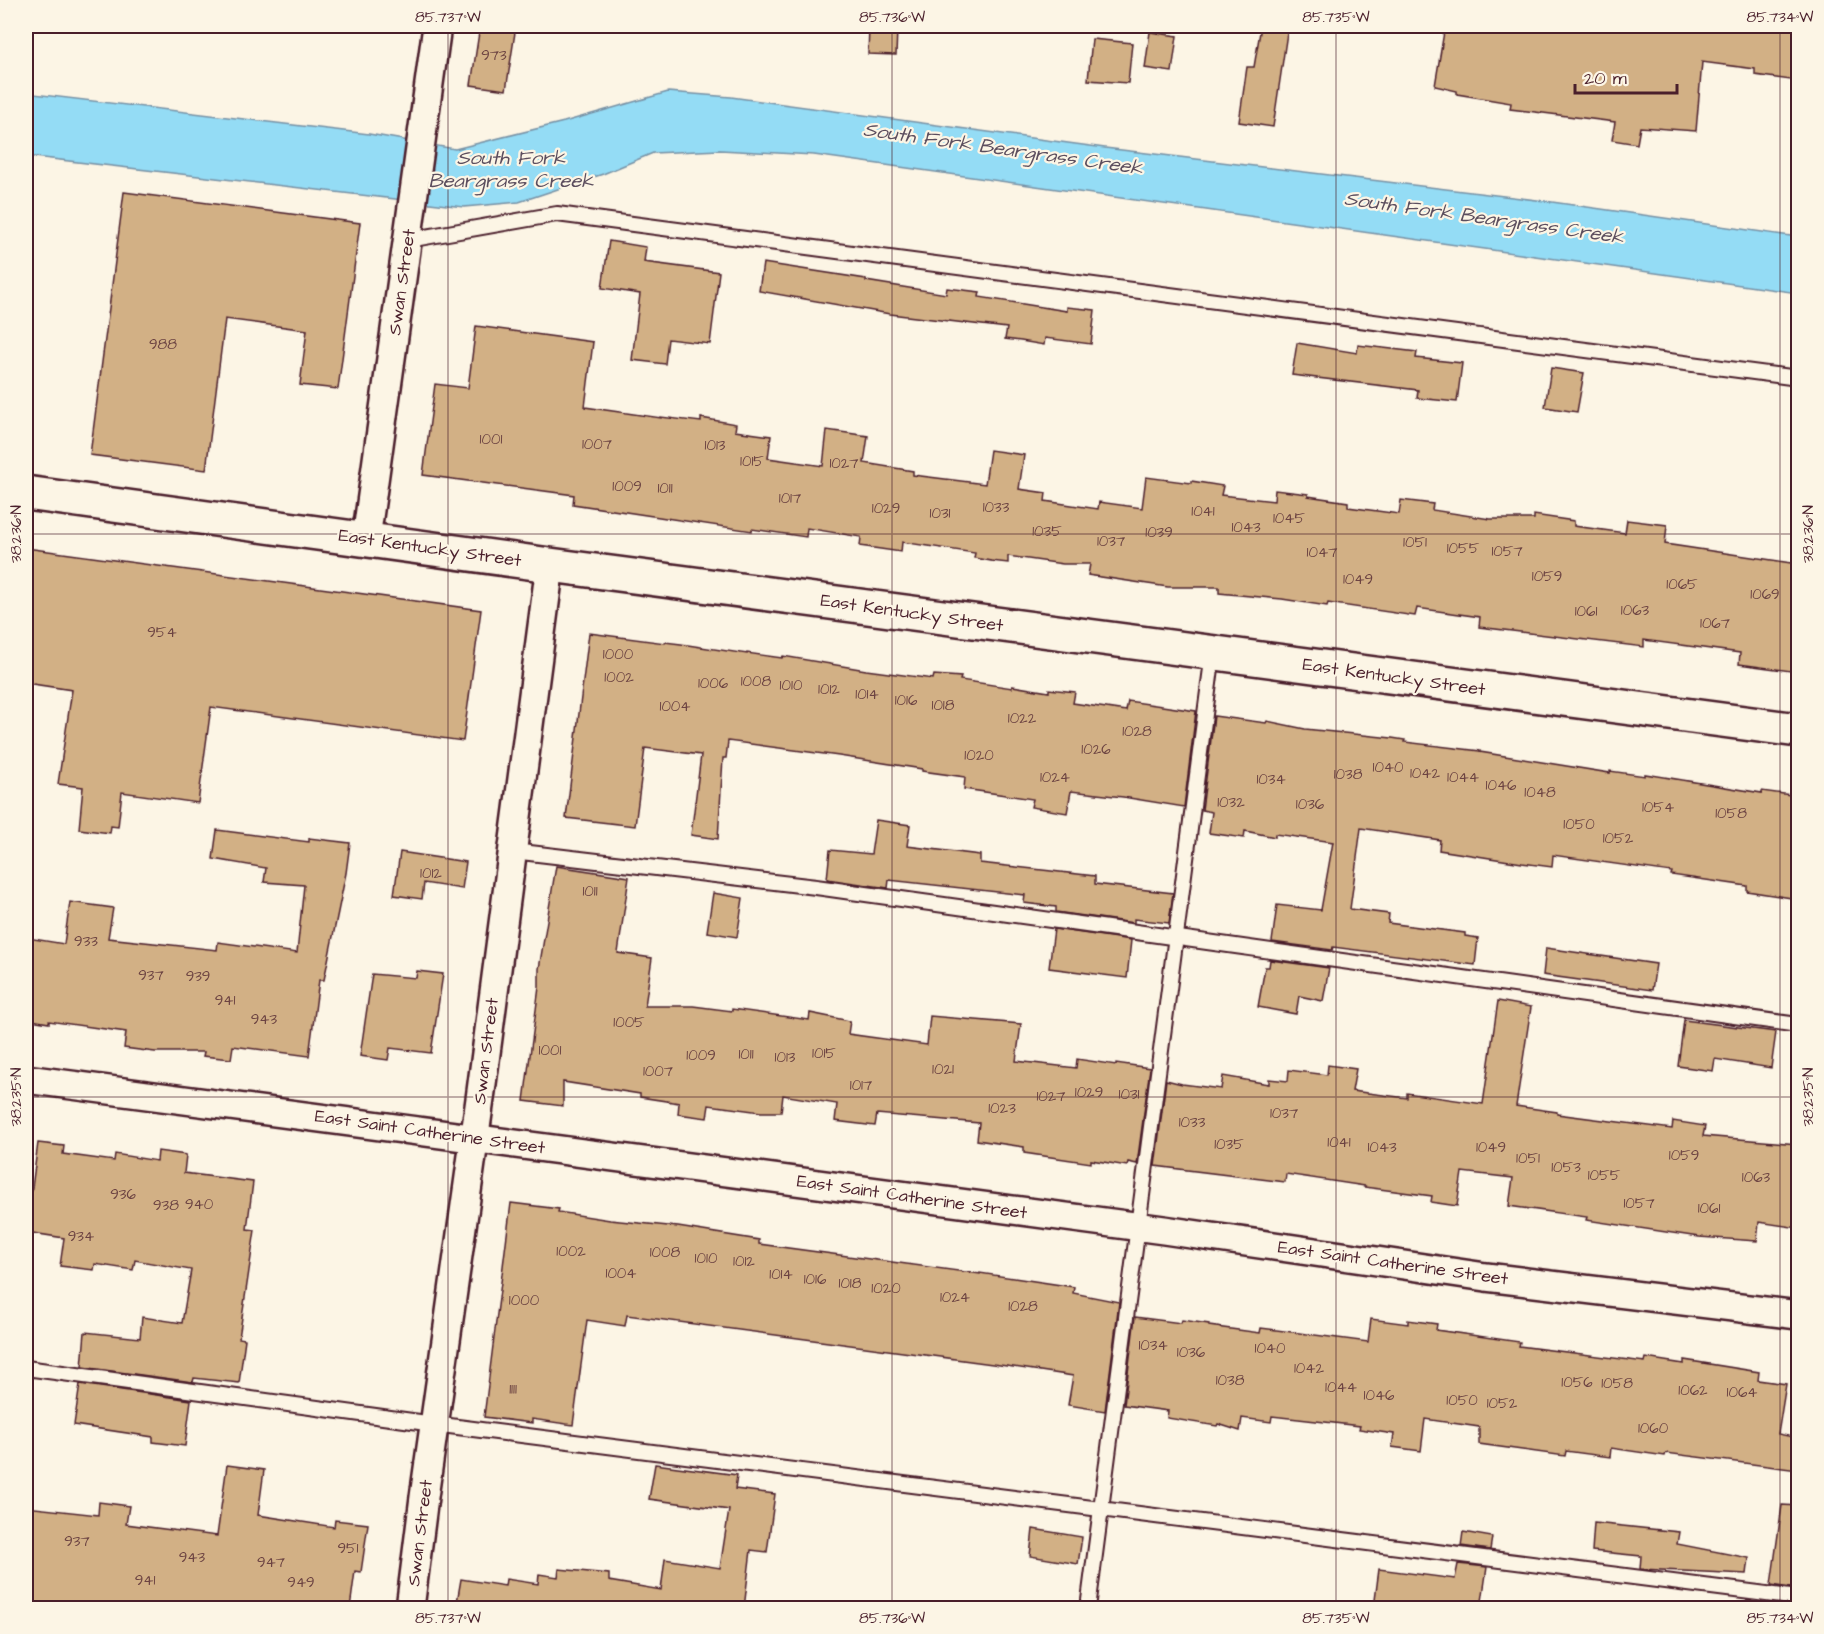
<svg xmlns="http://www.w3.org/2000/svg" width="1824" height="1634" viewBox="0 0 1824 1634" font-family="'Architects Daughter',sans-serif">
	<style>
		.water { fill: #94dcf5; stroke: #7690a4; stroke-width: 1.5 }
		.building { fill: #d2b085; stroke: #4a1f2b; stroke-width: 1.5 }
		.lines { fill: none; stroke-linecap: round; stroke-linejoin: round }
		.service-casing { stroke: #4a1f2b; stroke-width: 18 }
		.minor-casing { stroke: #4a1f2b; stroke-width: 32 }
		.tertiary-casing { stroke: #4a1f2b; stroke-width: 38 }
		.service { stroke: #fcf5e5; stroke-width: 14 }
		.minor { stroke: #fcf5e5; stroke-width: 27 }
		.tertiary { stroke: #fcf5e5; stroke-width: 33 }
		.ticks { fill: none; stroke: #4a1f2b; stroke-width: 1.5; stroke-opacity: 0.45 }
		.labels { text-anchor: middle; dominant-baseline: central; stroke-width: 4.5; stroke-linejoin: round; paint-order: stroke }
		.number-label { font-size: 15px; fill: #6c4342 }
		.street-label { font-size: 18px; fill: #4a1f2b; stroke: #fcf5e5 }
		.water-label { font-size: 20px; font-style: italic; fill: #5c4e5e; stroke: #fcf5e5 }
		.neatline { fill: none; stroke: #4a1f2b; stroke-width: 2 }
		.ticks-label { font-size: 15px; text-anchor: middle; fill: #4a1f2b }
	</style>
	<rect width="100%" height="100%" fill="#fcf5e5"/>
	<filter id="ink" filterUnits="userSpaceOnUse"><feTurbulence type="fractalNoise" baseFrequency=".0167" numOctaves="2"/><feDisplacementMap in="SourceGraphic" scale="12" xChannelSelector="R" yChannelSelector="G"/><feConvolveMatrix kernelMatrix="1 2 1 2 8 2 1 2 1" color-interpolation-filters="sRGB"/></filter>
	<g filter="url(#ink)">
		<polygon class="water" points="668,92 731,97 1105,148 1545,201 1798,237 1798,293 814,155 720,150 653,153 603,174 519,202 464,207 26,156 26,93 369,134 455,149 564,122"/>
		<g class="building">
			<polygon points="480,26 516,26 506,90 471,85"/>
			<polygon points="1261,26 1288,26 1273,127 1239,122 1247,67 1254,67"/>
			<polygon points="1445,26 1798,26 1798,81 1755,75 1755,69 1702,62 1696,131 1640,127 1637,144 1612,140 1615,122 1510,109 1511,103 1457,94 1457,91 1435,86"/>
			<polygon points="869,28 897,29 896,55 868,54"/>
			<polygon points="1150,32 1177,36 1172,72 1145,68"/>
			<polygon points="1092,39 1132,43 1128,83 1088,80"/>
			<polygon points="124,192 360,223 338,389 300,385 307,330 225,319 206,470 90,455"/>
			<polygon points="609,241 646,247 644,262 719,272 710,344 668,339 665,364 632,360 640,294 602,288"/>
			<polygon points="763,263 866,279 866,281 946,294 947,288 980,292 979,297 1067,311 1067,307 1095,310 1091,344 1045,338 1044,345 1021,341 1005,339 1007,328 890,314 759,291"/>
			<polygon points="476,326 593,342 585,407 661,418 661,417 701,422 701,418 736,424 735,431 771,436 768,458 823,466 827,430 868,436 864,463 913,471 913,475 985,484 990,450 1024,455 1019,489 1046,493 1045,501 1098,509 1099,502 1142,508 1146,477 1191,483 1191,481 1223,486 1221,495 1274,501 1275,490 1308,494 1308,496 1348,502 1348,507 1399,514 1401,500 1433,504 1432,510 1490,519 1534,519 1534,515 1574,521 1574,526 1625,533 1627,520 1667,525 1665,544 1798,564 1798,672 1739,664 1740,653 1644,640 1644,647 1479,627 1480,617 1417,608 1415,616 1328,603 1327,606 1282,599 1219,593 1219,587 1168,587 1088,575 1090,564 1063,564 1008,556 1008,563 991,561 974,558 975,553 902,542 901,552 860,546 861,537 807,528 806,537 752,529 752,531 573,504 574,495 423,475 435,384 468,388"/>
			<polygon points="1297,343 1357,353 1358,345 1417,352 1416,358 1462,363 1457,402 1417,398 1418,390 1292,375"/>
			<polygon points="1551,368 1584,373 1577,412 1545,407"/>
			<polygon points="26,548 481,610 463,741 211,707 198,803 122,792 118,827 111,826 110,833 79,829 83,787 58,784 72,690 26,683"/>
			<polygon points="589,633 665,643 665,642 681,644 747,654 747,653 782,658 783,656 866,670 933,679 934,675 961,677 960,680 1012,688 1012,686 1049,692 1049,689 1075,692 1073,703 1126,711 1128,701 1196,711 1184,807 1123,797 1071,791 1067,813 1031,807 1033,799 964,789 965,777 922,771 922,769 839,756 728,741 726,758 723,758 718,839 691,835 701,755 645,748 635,826 566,818"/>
			<polygon points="1214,716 1266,723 1267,721 1305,729 1392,738 1405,740 1404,742 1480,751 1480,752 1610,773 1610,771 1645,776 1645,774 1762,793 1762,791 1798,796 1798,899 1747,891 1747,886 1671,875 1672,872 1553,855 1552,867 1522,863 1439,850 1440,840 1361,828 1350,909 1389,914 1388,923 1465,933 1465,936 1478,938 1475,965 1333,947 1332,950 1272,942 1277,905 1321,910 1333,842 1275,834 1275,837 1245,831 1244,838 1209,833 1212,812 1202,810"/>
			<polygon points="876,820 910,825 907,846 980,855 980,863 1095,876 1095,884 1173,893 1169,923 1134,919 1134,923 1056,912 1056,907 1024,903 1025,895 889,880 888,888 827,879 830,850 871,854"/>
			<polygon points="217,830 309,842 309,838 350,843 346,873 324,980 319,980 309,1056 233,1046 231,1059 203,1056 204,1052 155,1052 124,1048 126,1032 49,1021 49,1023 26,1019 26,1008 32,970 26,969 26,955 28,938 64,944 70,902 113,908 108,938 217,950 218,942 297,953 304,885 264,882 266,868 213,859"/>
			<polygon points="400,852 466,862 462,889 424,883 422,899 394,895"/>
			<polygon points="556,866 629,877 618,953 652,958 645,1006 693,1006 732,1011 732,1009 809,1020 810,1013 850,1021 848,1034 927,1045 930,1016 1021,1024 1016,1061 1076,1068 1077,1059 1116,1065 1116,1063 1150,1068 1137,1164 1128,1162 1127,1166 1091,1160 1091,1163 1024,1153 1024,1147 977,1140 979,1123 877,1114 875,1126 835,1121 837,1104 783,1095 781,1112 761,1112 709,1105 707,1118 678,1114 679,1103 640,1097 640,1094 563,1082 563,1106 524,1101 539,987 539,969"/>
			<polygon points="713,893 743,898 737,937 707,932"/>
			<polygon points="1054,929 1131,940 1127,978 1049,968"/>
			<polygon points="1546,948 1656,964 1652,990 1543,975"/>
			<polygon points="1270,960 1329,968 1323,1001 1299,996 1296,1014 1258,1007 1265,967 1269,967"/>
			<polygon points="417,971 443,974 431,1053 390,1048 388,1060 360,1056 372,974 416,978"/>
			<polygon points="1498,1001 1531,1007 1516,1106 1557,1112 1557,1114 1672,1129 1673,1121 1705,1126 1703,1136 1798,1144 1798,1228 1759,1222 1757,1241 1699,1237 1586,1220 1587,1217 1509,1206 1513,1178 1462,1172 1457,1206 1431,1202 1432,1196 1364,1187 1365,1186 1286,1174 1285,1182 1155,1166 1166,1080 1182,1084 1221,1089 1223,1076 1269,1084 1269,1079 1288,1081 1289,1070 1327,1075 1328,1065 1356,1069 1352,1091 1407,1098 1407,1093 1483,1104"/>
			<polygon points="1684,1020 1776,1032 1771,1068 1715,1059 1713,1071 1678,1066"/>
			<polygon points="38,1143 64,1146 63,1154 114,1161 115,1154 157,1161 158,1151 186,1155 184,1173 253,1182 247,1229 255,1230 239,1338 245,1339 239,1383 194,1378 193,1382 82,1367 85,1332 140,1338 142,1317 182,1323 191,1270 135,1260 133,1270 95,1264 94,1270 60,1266 64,1238 26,1232"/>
			<polygon points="511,1203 559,1209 558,1212 610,1220 678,1227 759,1240 759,1244 980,1274 980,1273 1074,1287 1073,1293 1119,1302 1105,1411 1068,1405 1073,1376 1000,1365 627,1315 625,1326 587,1320 573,1425 532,1419 532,1423 484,1417"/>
			<polygon points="1135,1317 1181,1323 1182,1320 1209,1324 1209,1326 1260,1333 1261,1328 1368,1342 1371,1319 1408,1324 1408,1320 1437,1324 1436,1330 1520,1342 1519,1346 1645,1362 1646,1358 1684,1364 1684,1360 1759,1372 1758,1380 1786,1384 1778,1434 1798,1438 1798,1470 1666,1453 1665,1456 1611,1448 1610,1457 1566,1451 1565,1456 1479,1444 1479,1427 1425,1419 1421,1451 1392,1447 1394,1434 1359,1429 1360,1426 1272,1416 1271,1422 1242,1418 1240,1431 1218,1424 1217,1426 1167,1418 1168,1411 1124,1405"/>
			<polygon points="80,1384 191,1400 185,1446 153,1442 153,1437 74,1425"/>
			<polygon points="655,1464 737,1475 735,1489 775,1494 767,1552 751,1550 744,1608 456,1608 461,1579 505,1586 506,1579 538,1584 539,1574 558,1577 559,1569 609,1574 609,1581 661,1590 665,1559 720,1568 729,1510 649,1499"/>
			<polygon points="227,1465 264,1470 258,1515 334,1527 335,1520 368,1524 361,1572 355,1571 350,1608 26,1608 26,1507 98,1515 99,1502 129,1506 126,1524 217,1536"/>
			<polygon points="1782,1505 1798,1506 1798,1589 1771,1585"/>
			<polygon points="1594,1523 1679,1532 1677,1544 1749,1558 1747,1574 1640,1569 1641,1556 1592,1551"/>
			<polygon points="1033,1529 1082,1537 1078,1564 1030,1556"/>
			<polygon points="1463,1532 1492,1537 1490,1550 1461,1546"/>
			<polygon points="1458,1564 1487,1567 1481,1608 1374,1608 1379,1569 1455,1579"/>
		</g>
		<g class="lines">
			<g class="service-casing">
				<g id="service">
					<polyline points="408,240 557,214 1798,378"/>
					<polyline points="513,851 816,887 1798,1025"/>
					<polyline points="26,1368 434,1424 1798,1598"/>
					<polyline points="1088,1608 1213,653"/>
				</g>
			</g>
			<g class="minor-casing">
				<g id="minor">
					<polyline points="366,539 437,26"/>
					<polyline points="26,1079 1164,1230 1486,1277 1798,1315"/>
					<polyline points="410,1608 424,1497 480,1099 550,565"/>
				</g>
			</g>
			<g class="tertiary-casing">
				<polyline id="tertiary" points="26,493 550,565 1798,730"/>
			</g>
			<use href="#service" class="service"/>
			<use href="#minor" class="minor"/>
			<use href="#tertiary" class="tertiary"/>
		</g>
	</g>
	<path class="ticks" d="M448 26V1608M892 26V1608M1336 26V1608M1780 26V1608M26 534H1798M26 1097H1798"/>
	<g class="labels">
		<g class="number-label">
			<text x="494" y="55">973</text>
			<text x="163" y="344">988</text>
			<text x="491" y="439">1001</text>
			<text x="597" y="444">1007</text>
			<text x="715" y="445">1013</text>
			<text x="752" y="461">1015</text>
			<text x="844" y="463">1027</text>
			<text x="627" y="486">1009</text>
			<text x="665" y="488">1011</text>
			<text x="790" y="498">1017</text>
			<text x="996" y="507">1033</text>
			<text x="886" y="508">1029</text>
			<text x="1203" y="511">1041</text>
			<text x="940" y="513">1031</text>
			<text x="1289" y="518">1045</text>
			<text x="1246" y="527">1043</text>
			<text x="1047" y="531">1035</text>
			<text x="1159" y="532">1039</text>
			<text x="1111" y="541">1037</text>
			<text x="1415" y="542">1051</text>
			<text x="1463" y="548">1055</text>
			<text x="1507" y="551">1057</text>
			<text x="1322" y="552">1047</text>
			<text x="1547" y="576">1059</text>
			<text x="1358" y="579">1049</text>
			<text x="1682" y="584">1065</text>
			<text x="1765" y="594">1069</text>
			<text x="1635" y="610">1063</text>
			<text x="1586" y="611">1061</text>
			<text x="1715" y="623">1067</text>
			<text x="162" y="632">954</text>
			<text x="618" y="654">1000</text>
			<text x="619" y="677">1002</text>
			<text x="756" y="681">1008</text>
			<text x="713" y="683">1006</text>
			<text x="791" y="685">1010</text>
			<text x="829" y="689">1012</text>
			<text x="867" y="694">1014</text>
			<text x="906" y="700">1016</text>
			<text x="943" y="705">1018</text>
			<text x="675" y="706">1004</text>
			<text x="1022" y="718">1022</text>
			<text x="1137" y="731">1028</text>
			<text x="1096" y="749">1026</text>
			<text x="979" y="755">1020</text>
			<text x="1388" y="767">1040</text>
			<text x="1425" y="773">1042</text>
			<text x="1348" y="774">1038</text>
			<text x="1055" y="777">1024</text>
			<text x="1463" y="777">1044</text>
			<text x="1271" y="779">1034</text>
			<text x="1501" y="785">1046</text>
			<text x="1540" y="792">1048</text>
			<text x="1231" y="802">1032</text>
			<text x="1310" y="804">1036</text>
			<text x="1658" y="807">1054</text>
			<text x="1731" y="813">1058</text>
			<text x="1579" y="824">1050</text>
			<text x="1618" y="838">1052</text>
			<text x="431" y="873">1012</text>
			<text x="590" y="891">1011</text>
			<text x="86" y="941">933</text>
			<text x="151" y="975">937</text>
			<text x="198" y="976">939</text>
			<text x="225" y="1000">941</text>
			<text x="264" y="1019">943</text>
			<text x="629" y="1022">1005</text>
			<text x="550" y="1050">1001</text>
			<text x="824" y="1053">1015</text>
			<text x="746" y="1054">1011</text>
			<text x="701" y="1055">1009</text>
			<text x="785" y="1057">1013</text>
			<text x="943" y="1069">1021</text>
			<text x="658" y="1071">1007</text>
			<text x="861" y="1085">1017</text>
			<text x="1089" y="1092">1029</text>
			<text x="1129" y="1094">1031</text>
			<text x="1051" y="1096">1027</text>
			<text x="1002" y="1108">1023</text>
			<text x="1284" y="1113">1037</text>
			<text x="1192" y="1122">1033</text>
			<text x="1339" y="1142">1041</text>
			<text x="1229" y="1144">1035</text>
			<text x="1382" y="1147">1043</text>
			<text x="1491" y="1147">1049</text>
			<text x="1684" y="1155">1059</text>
			<text x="1528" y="1158">1051</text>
			<text x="1566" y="1167">1053</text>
			<text x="1604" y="1175">1055</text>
			<text x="1756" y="1177">1063</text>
			<text x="123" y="1194">936</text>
			<text x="1639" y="1203">1057</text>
			<text x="199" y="1204">940</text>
			<text x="166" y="1205">938</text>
			<text x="1709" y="1208">1061</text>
			<text x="81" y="1236">934</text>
			<text x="571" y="1251">1002</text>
			<text x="665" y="1252">1008</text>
			<text x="706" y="1258">1010</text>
			<text x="744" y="1261">1012</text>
			<text x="621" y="1273">1004</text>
			<text x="781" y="1274">1014</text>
			<text x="815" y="1279">1016</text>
			<text x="850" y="1283">1018</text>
			<text x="886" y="1288">1020</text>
			<text x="955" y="1297">1024</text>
			<text x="524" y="1300">1000</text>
			<text x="1023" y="1306">1028</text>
			<text x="1153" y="1345">1034</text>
			<text x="1270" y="1348">1040</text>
			<text x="1191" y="1352">1036</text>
			<text x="1309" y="1368">1042</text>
			<text x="1230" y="1380">1038</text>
			<text x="1577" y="1382">1056</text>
			<text x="1617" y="1383">1058</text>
			<text x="1341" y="1387">1044</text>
			<text x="513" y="1389">1111</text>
			<text x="1693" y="1390">1062</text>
			<text x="1742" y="1392">1064</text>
			<text x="1379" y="1395">1046</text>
			<text x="1462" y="1400">1050</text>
			<text x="1502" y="1403">1052</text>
			<text x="1653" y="1428">1060</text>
			<text x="77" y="1541">937</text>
			<text x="348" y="1548">951</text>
			<text x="192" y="1557">943</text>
			<text x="271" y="1562">947</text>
			<text x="145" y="1580">941</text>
			<text x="301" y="1582">949</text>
		</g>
		<g class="street-label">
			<text transform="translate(402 282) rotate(-82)">Swan Street</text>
			<text transform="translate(430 548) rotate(8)">East Kentucky Street</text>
			<text transform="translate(912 613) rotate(8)">East Kentucky Street</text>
			<text transform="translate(1394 677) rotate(8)">East Kentucky Street</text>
			<text transform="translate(486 1051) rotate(-83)">Swan Street</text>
			<text transform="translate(430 1132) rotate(8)">East Saint Catherine Street</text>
			<text transform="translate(912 1197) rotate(8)">East Saint Catherine Street</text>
			<text transform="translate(1393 1263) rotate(8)">East Saint Catherine Street</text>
			<text transform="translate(420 1533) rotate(-83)">Swan Street</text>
		</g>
		<g class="water-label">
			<text transform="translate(1003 149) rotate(8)">South Fork Beargrass Creek</text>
			<text x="511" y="158">South Fork<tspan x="511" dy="23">Beargrass Creek</tspan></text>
			<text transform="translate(1484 218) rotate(8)">South Fork Beargrass Creek</text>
		</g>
	</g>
	<rect width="1824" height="1634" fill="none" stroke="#fcf5e5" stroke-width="66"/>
	<path d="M1575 84v9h102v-9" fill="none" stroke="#4a1f2b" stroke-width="3"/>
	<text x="1584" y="84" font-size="18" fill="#4a1f2b" stroke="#fcf5e5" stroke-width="4.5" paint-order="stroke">20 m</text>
	<rect x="33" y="33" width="1758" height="1568" class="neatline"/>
	<g class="ticks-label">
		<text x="448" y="22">85.737°W</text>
		<text x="892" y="22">85.736°W</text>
		<text x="1336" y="22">85.735°W</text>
		<text x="1780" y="22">85.734°W</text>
		<text transform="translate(16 534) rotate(-90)" y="5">38.236°N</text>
		<text transform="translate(1808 534) rotate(-90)" y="5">38.236°N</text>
		<text transform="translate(16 1097) rotate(-90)" y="5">38.235°N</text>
		<text transform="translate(1808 1097) rotate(-90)" y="5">38.235°N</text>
		<text x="448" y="1623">85.737°W</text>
		<text x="892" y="1623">85.736°W</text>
		<text x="1336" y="1623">85.735°W</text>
		<text x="1780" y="1623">85.734°W</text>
	</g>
</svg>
